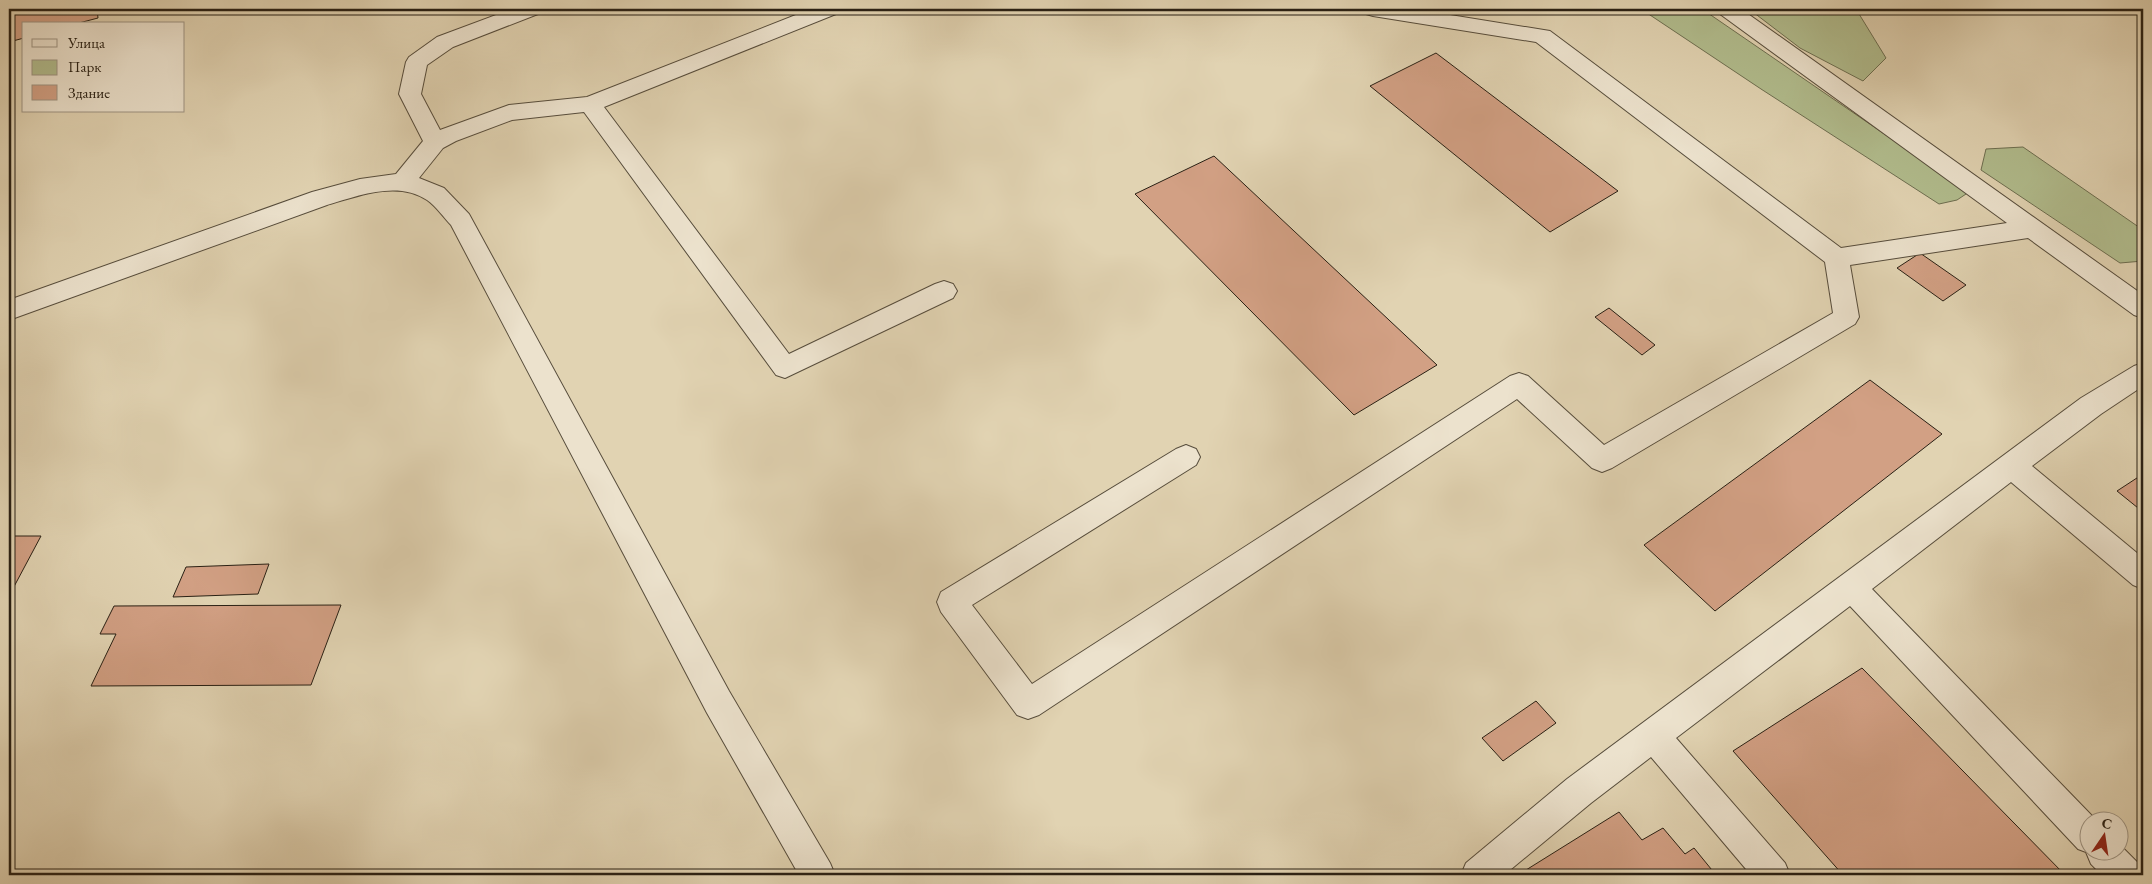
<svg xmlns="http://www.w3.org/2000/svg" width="2152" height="884" viewBox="0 0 2152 884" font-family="'EB Garamond',serif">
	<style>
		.green { fill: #b1bc8d; stroke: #6d6e50 }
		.building { fill: #d2a084; stroke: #292014 }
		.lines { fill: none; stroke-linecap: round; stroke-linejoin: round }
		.minor-casing { stroke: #574d3c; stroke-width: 2 }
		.minor { fill: #ece2cd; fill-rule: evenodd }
	</style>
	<rect width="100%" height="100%" fill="#e1d3b2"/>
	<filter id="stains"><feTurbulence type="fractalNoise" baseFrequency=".004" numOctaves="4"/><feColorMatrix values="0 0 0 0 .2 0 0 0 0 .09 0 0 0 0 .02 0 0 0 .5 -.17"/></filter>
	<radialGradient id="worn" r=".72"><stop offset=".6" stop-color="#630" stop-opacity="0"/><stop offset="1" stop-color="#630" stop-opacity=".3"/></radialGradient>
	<g class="green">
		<polygon points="1641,9 1702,9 1969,192 1957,200 1939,204 1761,89"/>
		<polygon points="1749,9 1856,9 1886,58 1863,81 1800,48"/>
		<polygon points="2023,147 2143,230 2143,261 2120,263 1981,170 1986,149"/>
	</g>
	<g class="building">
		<polygon points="9,9 97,9 98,18 75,24 24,24 24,38 9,42"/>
		<polygon points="1436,53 1618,191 1550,232 1370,86"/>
		<polygon points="1214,156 1437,365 1354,415 1135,194"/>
		<polygon points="1920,253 1966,285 1943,301 1897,268"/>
		<polygon points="1609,308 1655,345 1642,355 1595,317"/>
		<polygon points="1870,380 1942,434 1715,611 1644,545"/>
		<polygon points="2143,474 2143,512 2117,491"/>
		<polygon points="9,536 41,536 9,596"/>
		<polygon points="269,564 258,594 173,597 186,567"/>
		<polygon points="341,605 311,685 91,686 116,634 100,634 114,606"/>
		<polygon points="1862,668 2065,875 1843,875 1733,751"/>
		<polygon points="1536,701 1556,723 1503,761 1482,738"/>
		<polygon points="1619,812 1642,840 1663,828 1685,854 1694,848 1716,875 1518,875"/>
	</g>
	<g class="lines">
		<g class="minor-casing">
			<g id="minor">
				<path d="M512 9H541L538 14 453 47 427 65 421 94 440 130 509 105 587 97 811 9H839L836 14 604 107 789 354 935 284 944 281 953 284 957 291 953 298 785 378 776 375 584 112 512 120 456 141 443 148 419 178 444 188 469 214 729 691 830 863 835 875H799L707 713 451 225C444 218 436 206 427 200 398 180 357 196 327 205L9 320V300L312 192 360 179 396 174 423 141 399 94 406 62 409 57 437 37Z"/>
				<polygon points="1363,9 1413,9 1550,31 1841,248 2007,223 1720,14 1717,9 1741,9 2143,295 2143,318 2134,315 2028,238 1850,265 1859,317 1855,324 1612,468 1602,472 1592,468 1517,399 1039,715 1028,719 1017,715 941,612 937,602 941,592 1176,449 1186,445 1196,449 1200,457 1196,465 972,605 1032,684 1510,376 1519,373 1528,376 1604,445 1833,313 1825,262 1536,42 1373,16 1366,14"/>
				<polygon points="2143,363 2143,386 2101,414 2032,466 2143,558 2143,589 2133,585 2011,482 1872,589 2098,822 2090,822 2090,852 2120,852 2120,845 2138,863 2143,875 2102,875 2091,864 2086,852 2078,849 1850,606 1676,738 1785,863 1790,875 1751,875 1651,757 1591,803 1504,875 1461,875 1466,863 1567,779 2081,398 2134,366"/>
			</g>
		</g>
		<use href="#minor" class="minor"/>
	</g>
	<rect width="2152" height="884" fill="none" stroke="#e1d3b2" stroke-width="30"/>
	<rect x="10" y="10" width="2132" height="864" fill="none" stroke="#292014" stroke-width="2.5"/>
	<rect x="15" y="15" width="2122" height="854" fill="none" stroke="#292014"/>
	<rect x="22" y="22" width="162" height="90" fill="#ece2cd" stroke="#9e9483"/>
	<rect x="32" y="39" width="25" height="8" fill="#ece2cd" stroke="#9e9483"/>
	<text x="68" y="48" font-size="15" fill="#292014">Улица</text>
	<rect x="32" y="60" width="25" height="15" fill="#b1bc8d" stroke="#9e9483"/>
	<text x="68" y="72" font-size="15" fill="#292014">Парк</text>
	<rect x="32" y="85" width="25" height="15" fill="#d2a084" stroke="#9e9483"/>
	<text x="68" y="98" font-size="15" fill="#292014">Здание</text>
	<g transform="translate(2104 836) rotate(13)"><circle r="24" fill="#ece2cd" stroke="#9e9483"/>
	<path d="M0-4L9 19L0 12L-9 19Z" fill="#8f2418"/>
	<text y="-8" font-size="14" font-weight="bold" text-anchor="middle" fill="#292014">С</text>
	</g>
	<rect width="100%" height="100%" filter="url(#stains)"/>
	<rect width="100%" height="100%" fill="url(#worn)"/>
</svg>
